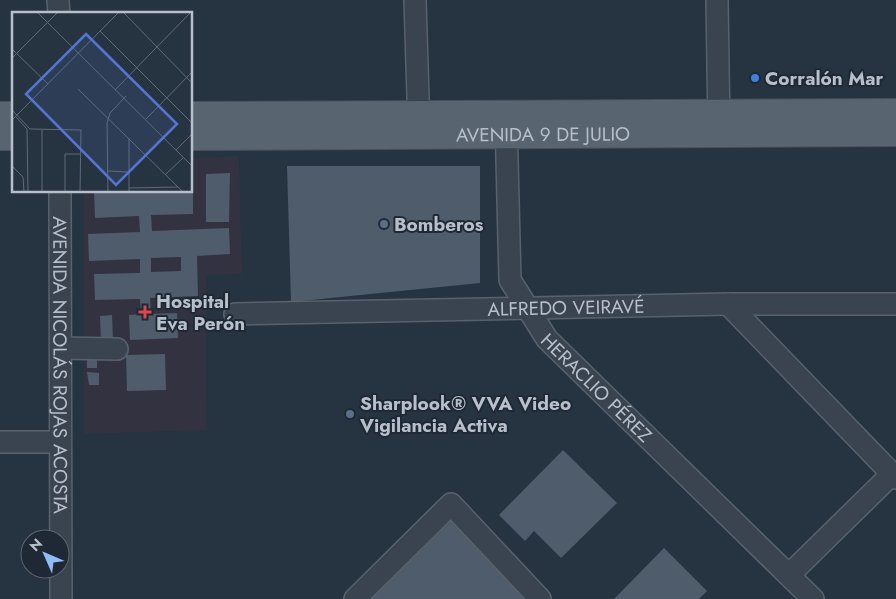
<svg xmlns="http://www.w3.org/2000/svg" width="896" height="599" viewBox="0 0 896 599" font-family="Jost,sans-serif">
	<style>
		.medical { fill: #333241 }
		.building { fill: #4f5c6b; fill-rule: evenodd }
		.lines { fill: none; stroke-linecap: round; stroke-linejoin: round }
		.minor-casing { stroke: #58626d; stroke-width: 24 }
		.major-casing { stroke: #47505c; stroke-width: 30 }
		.minor { stroke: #3a4450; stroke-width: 21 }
		.major { stroke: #586470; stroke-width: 28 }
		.shop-dot { fill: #3f7fe0; stroke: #1f2935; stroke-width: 2 }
		.service-dot { fill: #5c6f8a; stroke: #1f2935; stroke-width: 2 }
		.health-dot { fill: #e0444e; stroke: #1f2935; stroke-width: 2 }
		.labels { text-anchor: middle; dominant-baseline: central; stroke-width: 4; stroke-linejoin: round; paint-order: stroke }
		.poi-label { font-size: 19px; font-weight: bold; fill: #b7bfca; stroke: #1f2935; text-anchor: start }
		.street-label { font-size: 19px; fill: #b7bfca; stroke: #1f2935 }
		.inset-road { fill: none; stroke: #606b77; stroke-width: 1 }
		.view { fill: #5376d3; fill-opacity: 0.15; stroke: #5376d3; stroke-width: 2.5 }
		.inset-edge { fill: none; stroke: #b7bfca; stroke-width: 2.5 }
	</style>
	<rect width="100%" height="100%" fill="#263340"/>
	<polygon class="medical" points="239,156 242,274 206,275 207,430 84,434 84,191 191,191 191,158"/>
	<g class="building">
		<polygon points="287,166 480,166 480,283 291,302"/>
		<polygon points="230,173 229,222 206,222 206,174"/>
		<path d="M193 191V214L151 215 152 231 229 228 230 254 197 256 198 296 150 298 151 314 177 313 178 338 130 340 129 315 141 314 140 299 95 300 94 274 140 273V259L89 261 88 234 140 232 139 216 95 218 94 192ZM181 257V271L151 272V258Z"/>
		<polygon points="112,315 113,341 101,341 100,316"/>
		<polygon points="165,354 166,390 127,391 126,355"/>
		<rect x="87" y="355" width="10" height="13"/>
		<polygon points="87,372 99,373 99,385 89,385"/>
		<polygon points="563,450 617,503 561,558 534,531 525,541 499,515"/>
		<polygon points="450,520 528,599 371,599"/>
		<polygon points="664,548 707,591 699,599 614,599"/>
	</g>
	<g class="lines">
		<g class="minor-casing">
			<g id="minor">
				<polyline points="58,0 59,14"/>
				<polyline points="415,0 419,130"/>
				<polyline points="717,0 719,129"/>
				<path id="s1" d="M506 120 510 280 547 339 813 599"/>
				<path id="s2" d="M60 191 61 599"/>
				<polyline points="728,304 896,478"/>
				<path id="s3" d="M235 314 728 304H896"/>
				<polyline points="61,348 117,349"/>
				<polyline points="0,442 60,442"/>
				<polyline points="789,575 892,474"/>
				<polyline points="355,599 451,504 540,599"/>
			</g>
		</g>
		<g class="major-casing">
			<g id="major">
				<polyline points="0,116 14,116"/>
				<polyline points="191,116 896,113"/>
				<polyline points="0,136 14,136"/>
				<path id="s4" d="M191 136 896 132"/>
			</g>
		</g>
		<use href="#minor" class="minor"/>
		<use href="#major" class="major"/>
	</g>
	<circle class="shop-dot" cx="755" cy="78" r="5"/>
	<g class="service-dot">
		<circle cx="384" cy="224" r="5"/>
		<circle cx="350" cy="414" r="5"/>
	</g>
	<path class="health-dot" d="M142.5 304.5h5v5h5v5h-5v5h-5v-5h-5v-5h5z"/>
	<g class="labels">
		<g class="poi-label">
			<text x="765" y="78">Corralón Mar</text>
			<text x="394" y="224">Bomberos</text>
			<text x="156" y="301">Hospital<tspan x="156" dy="22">Eva Perón</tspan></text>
			<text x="360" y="403">Sharplook® VVA Video<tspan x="360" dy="22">Vigilancia Activa</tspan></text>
		</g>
		<g class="street-label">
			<text stroke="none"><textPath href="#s4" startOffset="352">AVENIDA 9 DE JULIO</textPath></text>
			<text stroke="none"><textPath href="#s3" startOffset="331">ALFREDO VEIRAVÉ</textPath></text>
			<text stroke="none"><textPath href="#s2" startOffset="174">AVENIDA NICOLÁS ROJAS ACOSTA</textPath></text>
			<text stroke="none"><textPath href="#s1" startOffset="299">HERACLIO PÉREZ</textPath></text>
		</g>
	</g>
	<g transform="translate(12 12)">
		<rect width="180" height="180" fill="#263340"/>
		<path class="inset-road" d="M25 0 180 154M111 0 180 71M88 19 180 111M0 37 36 72M0 46 46 0M66 77 171 180M103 78 179 0M0 98 18 117 69 118 68 180M4 105 15 117 16 180M134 107 180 60M0 108 107 0M164 138 180 122M0 154 11 165 12 180M96 159 116 160M154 162 171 146M117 176 166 175M30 180V118M53 180V142H68M96 180 95 111 98 101 114 84M117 180V126"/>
		<path class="view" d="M74 22 165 112 104 173 14 82Z"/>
		<rect width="180" height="180" class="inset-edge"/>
	</g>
	<g transform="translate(45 554) rotate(315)"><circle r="24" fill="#1f2935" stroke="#5c6571"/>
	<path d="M0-4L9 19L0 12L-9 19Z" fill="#90bdf6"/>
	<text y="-8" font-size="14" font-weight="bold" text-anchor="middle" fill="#b7bfca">N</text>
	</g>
</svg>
